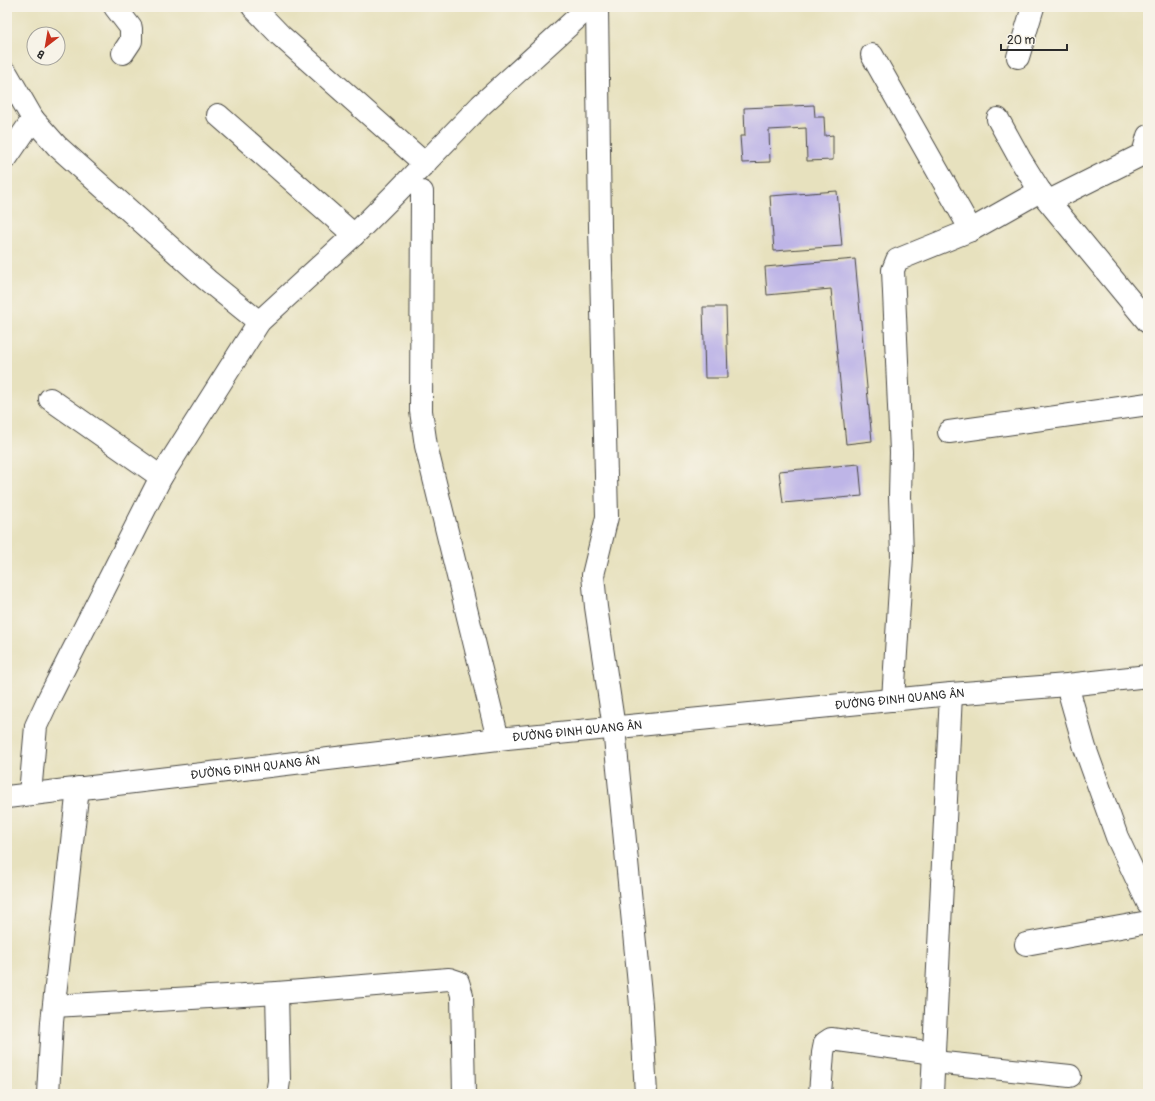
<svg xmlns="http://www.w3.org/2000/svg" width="1155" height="1101" viewBox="0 0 1155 1101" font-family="Pangolin,sans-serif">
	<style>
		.building { fill: #beb5e7 }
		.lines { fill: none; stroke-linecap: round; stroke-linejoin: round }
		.minor-casing { stroke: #474641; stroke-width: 24 }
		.tertiary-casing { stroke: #474641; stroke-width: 24 }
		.minor { stroke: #fff; stroke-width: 22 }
		.tertiary { stroke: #fff; stroke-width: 22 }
		.labels { text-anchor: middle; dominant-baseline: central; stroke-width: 4; stroke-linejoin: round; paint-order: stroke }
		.street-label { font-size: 12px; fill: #2b2b2b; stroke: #f7f3e8 }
	</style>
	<rect width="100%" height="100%" fill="#f7f3e8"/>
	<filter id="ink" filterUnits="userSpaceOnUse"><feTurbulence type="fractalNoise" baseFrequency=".025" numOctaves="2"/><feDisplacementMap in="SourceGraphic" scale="8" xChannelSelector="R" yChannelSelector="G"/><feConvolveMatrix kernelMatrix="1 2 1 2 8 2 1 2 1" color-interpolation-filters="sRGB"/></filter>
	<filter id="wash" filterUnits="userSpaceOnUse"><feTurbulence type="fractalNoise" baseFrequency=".012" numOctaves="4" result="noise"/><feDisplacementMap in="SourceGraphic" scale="16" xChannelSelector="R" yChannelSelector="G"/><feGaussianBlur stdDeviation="0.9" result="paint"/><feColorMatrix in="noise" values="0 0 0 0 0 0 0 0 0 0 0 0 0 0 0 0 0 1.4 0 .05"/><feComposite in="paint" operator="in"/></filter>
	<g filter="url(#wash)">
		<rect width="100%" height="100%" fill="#e7e1be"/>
		<g id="blocks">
			<g class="building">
				<polygon points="814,105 815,117 824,117 825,136 833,135 833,160 807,161 806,128 769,130 770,162 742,163 740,136 745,136 744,108"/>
				<polygon points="837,191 842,246 774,251 770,196"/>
				<polygon points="855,259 872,441 846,444 831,289 767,295 765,267"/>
				<polygon points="703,307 726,307 728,378 705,378"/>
				<polygon points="859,464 862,496 783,503 779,471"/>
			</g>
		</g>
	</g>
	<g filter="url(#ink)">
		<use href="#blocks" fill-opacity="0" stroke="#474641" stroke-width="1"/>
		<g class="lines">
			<g class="minor-casing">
				<g id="minor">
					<polyline points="115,7 131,28 131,41 123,53"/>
					<polyline points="253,7 281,36 425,164"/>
					<polyline points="597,7 600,227 607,517 593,575 596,607 614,728 641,1005 646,1094"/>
					<polyline points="872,55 971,230"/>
					<polyline points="1018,57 1033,7"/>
					<polyline points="7,74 33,119 57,146 207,280 259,322"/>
					<polyline points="218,115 354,235"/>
					<polyline points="998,119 1020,159 1040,191 1148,322"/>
					<polyline points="7,157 33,119"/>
					<polyline points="422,192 421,411 426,446 498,739"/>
					<polyline points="1049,201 1143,154 1148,136"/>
					<polyline points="50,399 161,477"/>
					<polyline points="949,432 1148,404"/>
					<polyline points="1067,685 1085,748 1117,837 1148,903"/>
					<polyline points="893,700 902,556 900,496 901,452 893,270 897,260 971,230 1040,191"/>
					<polyline points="30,794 36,726 49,698 161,477 259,322 354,235 397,192 481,105 589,7"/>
					<polyline points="1026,944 1148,922"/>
					<polyline points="54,1006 277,993 449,979 458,982 462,995 464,1094"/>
					<polyline points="934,1062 1070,1076"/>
					<polyline points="48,1094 52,1022 78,788"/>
					<polyline points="277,1094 279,1081 277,993"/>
					<polyline points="820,1094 823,1053 825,1043 831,1039 934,1053"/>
					<polyline points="932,1094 951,694"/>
				</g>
			</g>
			<g class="tertiary-casing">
				<g id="tertiary">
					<path id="s1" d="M7 797 498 739 951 694 1067 685 1148 676"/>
				</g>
			</g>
			<use href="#minor" class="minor"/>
			<use href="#tertiary" class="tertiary"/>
		</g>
	</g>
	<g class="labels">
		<g class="street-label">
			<text stroke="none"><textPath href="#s1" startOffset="898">ĐƯỜNG ĐINH QUANG ÂN</textPath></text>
			<text stroke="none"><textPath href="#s1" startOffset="574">ĐƯỜNG ĐINH QUANG ÂN</textPath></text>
			<text stroke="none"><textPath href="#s1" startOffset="250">ĐƯỜNG ĐINH QUANG ÂN</textPath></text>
		</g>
	</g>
	<rect width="1155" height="1101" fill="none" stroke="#f7f3e8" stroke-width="24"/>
	<g transform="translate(46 46) rotate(211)"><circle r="19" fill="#f7f3e8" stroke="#a5a39c"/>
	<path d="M0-3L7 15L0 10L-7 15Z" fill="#c8321e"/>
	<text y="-6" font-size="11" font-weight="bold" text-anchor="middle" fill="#2b2b2b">B</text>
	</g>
	<path d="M1001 44v6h66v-6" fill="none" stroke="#2b2b2b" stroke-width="2"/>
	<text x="1007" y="44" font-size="12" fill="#2b2b2b" stroke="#f7f3e8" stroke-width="3" paint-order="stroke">20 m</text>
</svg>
